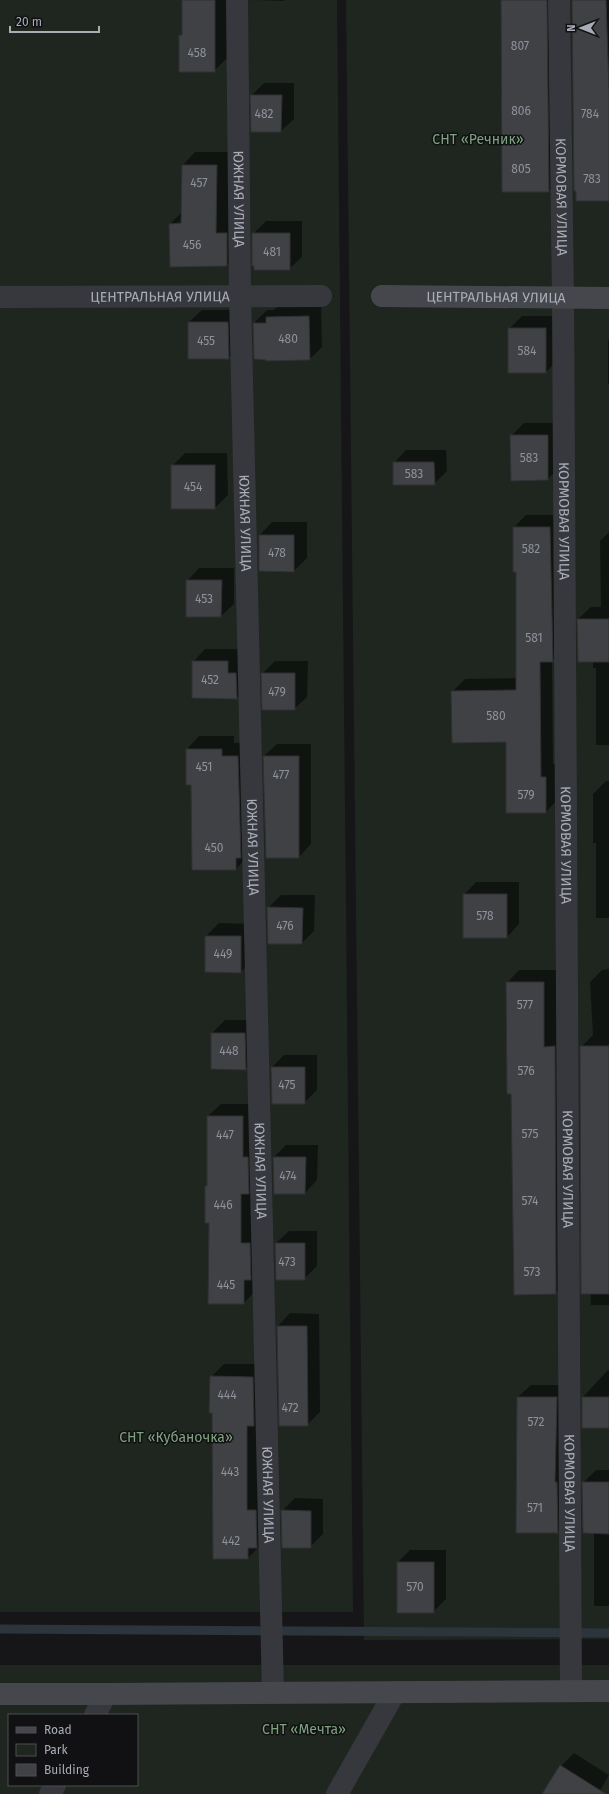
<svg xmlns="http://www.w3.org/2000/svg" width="609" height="1794" viewBox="0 0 609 1794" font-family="'Fira Sans',sans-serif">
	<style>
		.green { fill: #1e261f; fill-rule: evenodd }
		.shadow { fill: #0007 }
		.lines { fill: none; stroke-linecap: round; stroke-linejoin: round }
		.stream { stroke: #2c353c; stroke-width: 9 }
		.building { fill: #404145; stroke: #303034 }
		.street { stroke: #37383d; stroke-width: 22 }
		.secondary { stroke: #45474d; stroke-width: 22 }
		.labels { text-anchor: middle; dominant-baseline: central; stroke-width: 3; stroke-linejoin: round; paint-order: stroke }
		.number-label { font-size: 12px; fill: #8e929b }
		.park-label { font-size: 14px; fill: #7fa381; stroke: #111113 }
		.street-label { font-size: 14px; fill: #a8adb8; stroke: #111113 }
	</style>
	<rect width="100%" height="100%" fill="#161618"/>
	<g class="green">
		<polygon points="0,0 337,0 353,1612 0,1612"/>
		<polygon points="346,0 609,0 609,1639 364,1640"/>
		<path d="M0 1665H609V1794H0ZM9 1715H137V1785H9Z"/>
	</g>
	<g class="shadow">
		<polygon points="184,0 228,0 227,58 214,71 180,35 183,32"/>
		<polygon points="250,0 284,0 284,1"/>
		<polygon points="502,0 559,0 561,178 549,191"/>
		<polygon points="573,0 609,0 609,200"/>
		<polygon points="264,83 294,83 294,119 281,131 252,131 251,96"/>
		<polygon points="195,152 230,152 239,253 227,265 170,224 182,212 183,165"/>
		<polygon points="266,221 302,221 302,257 289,269 253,234"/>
		<polygon points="321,304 322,347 310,359 254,323 267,310 274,310 279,305"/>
		<polygon points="202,310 240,310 241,346 229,358 189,322"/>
		<polygon points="522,316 558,316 558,360 546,372 509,329"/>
		<polygon points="609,339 609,384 608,384 608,341"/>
		<polygon points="524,423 560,423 560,467 548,479 511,436"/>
		<polygon points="406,450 446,450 447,471 434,484 394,463"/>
		<polygon points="185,453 227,453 228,495 215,508 172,466"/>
		<polygon points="526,515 562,515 565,648 552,661 553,764 558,764 558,799 546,812 507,741 452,692 465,679 517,678 517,571 514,527"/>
		<polygon points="272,522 307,522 307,558 294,571 260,535"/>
		<polygon points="609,532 609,745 596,745 596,668 593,668 593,661 578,619 591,607 601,607 600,541"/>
		<polygon points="199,568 234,568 234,604 221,616 187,581"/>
		<polygon points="205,649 240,649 249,685 237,698 193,662"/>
		<polygon points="275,661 308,661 307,697 294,709 262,674"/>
		<polygon points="199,736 234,736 234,743 251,743 248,856 236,869 192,784 187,749"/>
		<polygon points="277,744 311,744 311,844 299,857 264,756"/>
		<polygon points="606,781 609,781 609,918 596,918 596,843 593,843 593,794"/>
		<polygon points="476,882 519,882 519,924 507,937 464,895"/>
		<polygon points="281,895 315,895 314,931 302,943 268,908"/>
		<polygon points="219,923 253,924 253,959 241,972 206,936"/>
		<polygon points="609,969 609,1305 591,1305 581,1047 593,1035 590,982 602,970"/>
		<polygon points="519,970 556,970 568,1281 556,1293 515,1223 513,1223 512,1093 507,983"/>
		<polygon points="225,1020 257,1020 258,1056 245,1069 212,1033"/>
		<polygon points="284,1055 317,1055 317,1090 304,1103 272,1067"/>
		<polygon points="221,1104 255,1104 256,1290 244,1303 210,1222 206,1186 208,1185 208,1116"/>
		<polygon points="286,1145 318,1145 317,1180 305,1193 274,1157"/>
		<polygon points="289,1231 317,1231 317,1266 304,1279 276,1243"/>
		<polygon points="290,1313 319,1314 320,1412 307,1425 280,1425 278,1326"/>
		<polygon points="224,1364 265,1364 261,1545 248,1558 213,1412 211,1377"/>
		<polygon points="608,1370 609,1370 609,1427 583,1397"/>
		<polygon points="531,1385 569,1385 570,1520 557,1532 518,1397"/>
		<polygon points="596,1470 609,1470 609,1606 594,1606 594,1533 583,1483"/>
		<polygon points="295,1498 323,1499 323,1534 310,1547 282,1511"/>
		<polygon points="410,1550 446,1550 446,1599 433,1612 398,1562"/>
		<polygon points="574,1753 609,1775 598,1794 543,1794 561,1766"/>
	</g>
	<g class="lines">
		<polyline class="stream" points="0,1629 609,1633"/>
	</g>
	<g class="building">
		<polygon points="182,0 215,0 215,72 179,72 179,35 182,35"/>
		<polygon points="501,0 547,0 549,192 502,192"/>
		<polygon points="572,0 606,0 609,91 609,201 576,201 576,191 574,191"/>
		<polygon points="250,95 282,95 281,132 251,132"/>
		<polygon points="182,165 217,165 216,233 227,233 227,266 170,267 169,224 181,223"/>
		<polygon points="252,233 290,233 290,270 254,270 254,266 252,266"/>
		<polygon points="309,316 310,360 266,361 266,360 254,359 253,323 266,323 266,317"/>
		<polygon points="188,322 228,322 229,359 188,359"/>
		<rect x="508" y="328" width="38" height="45"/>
		<polygon points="510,435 548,435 548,480 511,481"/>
		<polygon points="393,462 434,462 435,485 393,485"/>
		<rect x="171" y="465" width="44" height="44"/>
		<polygon points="513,527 550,527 553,662 540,662 541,777 546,777 546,813 506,813 506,742 452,743 451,691 516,690 516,572 513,572"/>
		<polygon points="259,535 294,535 294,572 259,571"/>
		<polygon points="186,580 222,580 221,617 186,617"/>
		<polygon points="577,619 609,619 609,662 578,662"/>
		<polygon points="192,661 228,661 228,673 236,673 237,699 192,698"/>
		<polygon points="261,673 295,673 295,710 262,710"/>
		<polygon points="186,749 222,749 222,756 238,756 241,858 236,858 236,870 192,870 191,785 186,785"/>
		<polygon points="263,756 299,756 299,858 266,858"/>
		<rect x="463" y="894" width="44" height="44"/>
		<polygon points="267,907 303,908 302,944 268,944"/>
		<polygon points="205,936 241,936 241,973 205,972"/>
		<polygon points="506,982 544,982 544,1047 555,1046 556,1294 514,1295 511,1094 507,1094"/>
		<polygon points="211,1033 245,1033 246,1070 211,1069"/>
		<polygon points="580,1046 609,1046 609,1294 581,1294"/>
		<polygon points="271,1067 305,1067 305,1104 272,1104"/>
		<polygon points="207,1116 243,1116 243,1157 248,1157 249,1194 241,1194 241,1243 250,1243 251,1280 244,1280 244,1304 208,1304 209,1223 205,1223 205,1186 207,1186"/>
		<polygon points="273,1157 306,1157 305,1194 274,1194"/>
		<polygon points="275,1243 305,1243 305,1280 276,1280"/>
		<polygon points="277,1326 307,1326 308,1426 279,1426"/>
		<polygon points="210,1376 253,1377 254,1426 247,1426 247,1510 256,1510 257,1548 248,1548 248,1559 213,1559 212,1413 209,1413"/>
		<polygon points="517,1397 557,1397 555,1482 557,1482 558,1533 516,1533"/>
		<rect x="582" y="1397" width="27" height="31"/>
		<polygon points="582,1482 609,1482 609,1534 583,1533"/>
		<polygon points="281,1510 311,1511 311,1548 282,1548"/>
		<rect x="397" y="1562" width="37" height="51"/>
		<polygon points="560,1765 606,1794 542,1794"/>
	</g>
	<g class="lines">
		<g class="street">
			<path id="s1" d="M237 0 240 295 273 1693"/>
			<path id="s2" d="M559 0 563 298 571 1691"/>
			<path id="s3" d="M0 297 321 296"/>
			<polyline points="95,1715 106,1694"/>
			<polyline points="50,1794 55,1785"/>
			<polyline points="337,1794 395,1692"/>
		</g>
		<g class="secondary">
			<path id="s4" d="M382 296 609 298"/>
			<polyline points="0,1694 106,1694 609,1691"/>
		</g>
	</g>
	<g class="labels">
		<g class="number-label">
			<text x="520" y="46">807</text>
			<text x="197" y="53">458</text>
			<text x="521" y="111">806</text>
			<text x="264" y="114">482</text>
			<text x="590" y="114">784</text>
			<text x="521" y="169">805</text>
			<text x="592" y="179">783</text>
			<text x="199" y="183">457</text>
			<text x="192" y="245">456</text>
			<text x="272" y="252">481</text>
			<text x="288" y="339">480</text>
			<text x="206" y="341">455</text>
			<text x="527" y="351">584</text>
			<text x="529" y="458">583</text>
			<text x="414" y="474">583</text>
			<text x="193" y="487">454</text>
			<text x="531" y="549">582</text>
			<text x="277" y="553">478</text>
			<text x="204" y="599">453</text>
			<text x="534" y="638">581</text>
			<text x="210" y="680">452</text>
			<text x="277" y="692">479</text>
			<text x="496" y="716">580</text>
			<text x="204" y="767">451</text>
			<text x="281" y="775">477</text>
			<text x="526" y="795">579</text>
			<text x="214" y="848">450</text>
			<text x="485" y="916">578</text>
			<text x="285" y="926">476</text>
			<text x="223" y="954">449</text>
			<text x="525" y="1005">577</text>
			<text x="229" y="1051">448</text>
			<text x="526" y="1071">576</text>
			<text x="287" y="1085">475</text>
			<text x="530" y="1134">575</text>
			<text x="225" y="1135">447</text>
			<text x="288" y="1176">474</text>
			<text x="530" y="1201">574</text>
			<text x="223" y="1205">446</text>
			<text x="287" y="1262">473</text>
			<text x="532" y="1272">573</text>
			<text x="226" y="1285">445</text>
			<text x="227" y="1395">444</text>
			<text x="290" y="1408">472</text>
			<text x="536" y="1422">572</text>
			<text x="230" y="1472">443</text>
			<text x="535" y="1508">571</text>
			<text x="231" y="1541">442</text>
			<text x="415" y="1587">570</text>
		</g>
		<g class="park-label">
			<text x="478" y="139">СНТ «Речник»</text>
			<text x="176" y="1437">СНТ «Кубаночка»</text>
			<text x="304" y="1729">СНТ «Мечта»</text>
		</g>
		<g class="street-label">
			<text stroke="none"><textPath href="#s2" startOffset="197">КОРМОВАЯ УЛИЦА</textPath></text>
			<text stroke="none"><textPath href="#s1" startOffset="199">ЮЖНАЯ УЛИЦА</textPath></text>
			<text stroke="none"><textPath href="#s3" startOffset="160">ЦЕНТРАЛЬНАЯ УЛИЦА</textPath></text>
			<text stroke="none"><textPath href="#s4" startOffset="114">ЦЕНТРАЛЬНАЯ УЛИЦА</textPath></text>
			<text stroke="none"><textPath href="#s2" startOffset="521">КОРМОВАЯ УЛИЦА</textPath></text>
			<text stroke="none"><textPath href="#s1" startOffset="523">ЮЖНАЯ УЛИЦА</textPath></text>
			<text stroke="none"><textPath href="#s2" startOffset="845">КОРМОВАЯ УЛИЦА</textPath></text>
			<text stroke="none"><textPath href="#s1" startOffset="847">ЮЖНАЯ УЛИЦА</textPath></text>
			<text stroke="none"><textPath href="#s2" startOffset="1169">КОРМОВАЯ УЛИЦА</textPath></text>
			<text stroke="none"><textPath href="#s1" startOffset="1171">ЮЖНАЯ УЛИЦА</textPath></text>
			<text stroke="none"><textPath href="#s2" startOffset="1493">КОРМОВАЯ УЛИЦА</textPath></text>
			<text stroke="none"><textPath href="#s1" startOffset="1495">ЮЖНАЯ УЛИЦА</textPath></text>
		</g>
	</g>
	<rect x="8" y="1714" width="130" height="72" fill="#111113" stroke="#4d4f55"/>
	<rect x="16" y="1727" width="20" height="6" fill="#45474d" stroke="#4d4f55"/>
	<text x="44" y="1734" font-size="12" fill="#a8adb8">Road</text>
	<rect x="16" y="1744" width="20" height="12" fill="#1e261f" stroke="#4d4f55"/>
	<text x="44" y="1754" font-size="12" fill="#a8adb8">Park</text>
	<rect x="16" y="1764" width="20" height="12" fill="#404145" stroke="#4d4f55"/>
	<text x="44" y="1774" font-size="12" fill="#a8adb8">Building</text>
	<g transform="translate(581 28) rotate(270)" stroke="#111113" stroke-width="3" paint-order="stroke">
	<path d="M0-3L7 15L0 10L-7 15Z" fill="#a8adb8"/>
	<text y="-6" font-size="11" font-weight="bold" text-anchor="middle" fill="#a8adb8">N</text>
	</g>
	<path d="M10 26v6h89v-6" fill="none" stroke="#a8adb8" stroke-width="2"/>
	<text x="16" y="26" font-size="12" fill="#a8adb8" stroke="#111113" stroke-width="3" paint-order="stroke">20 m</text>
</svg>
